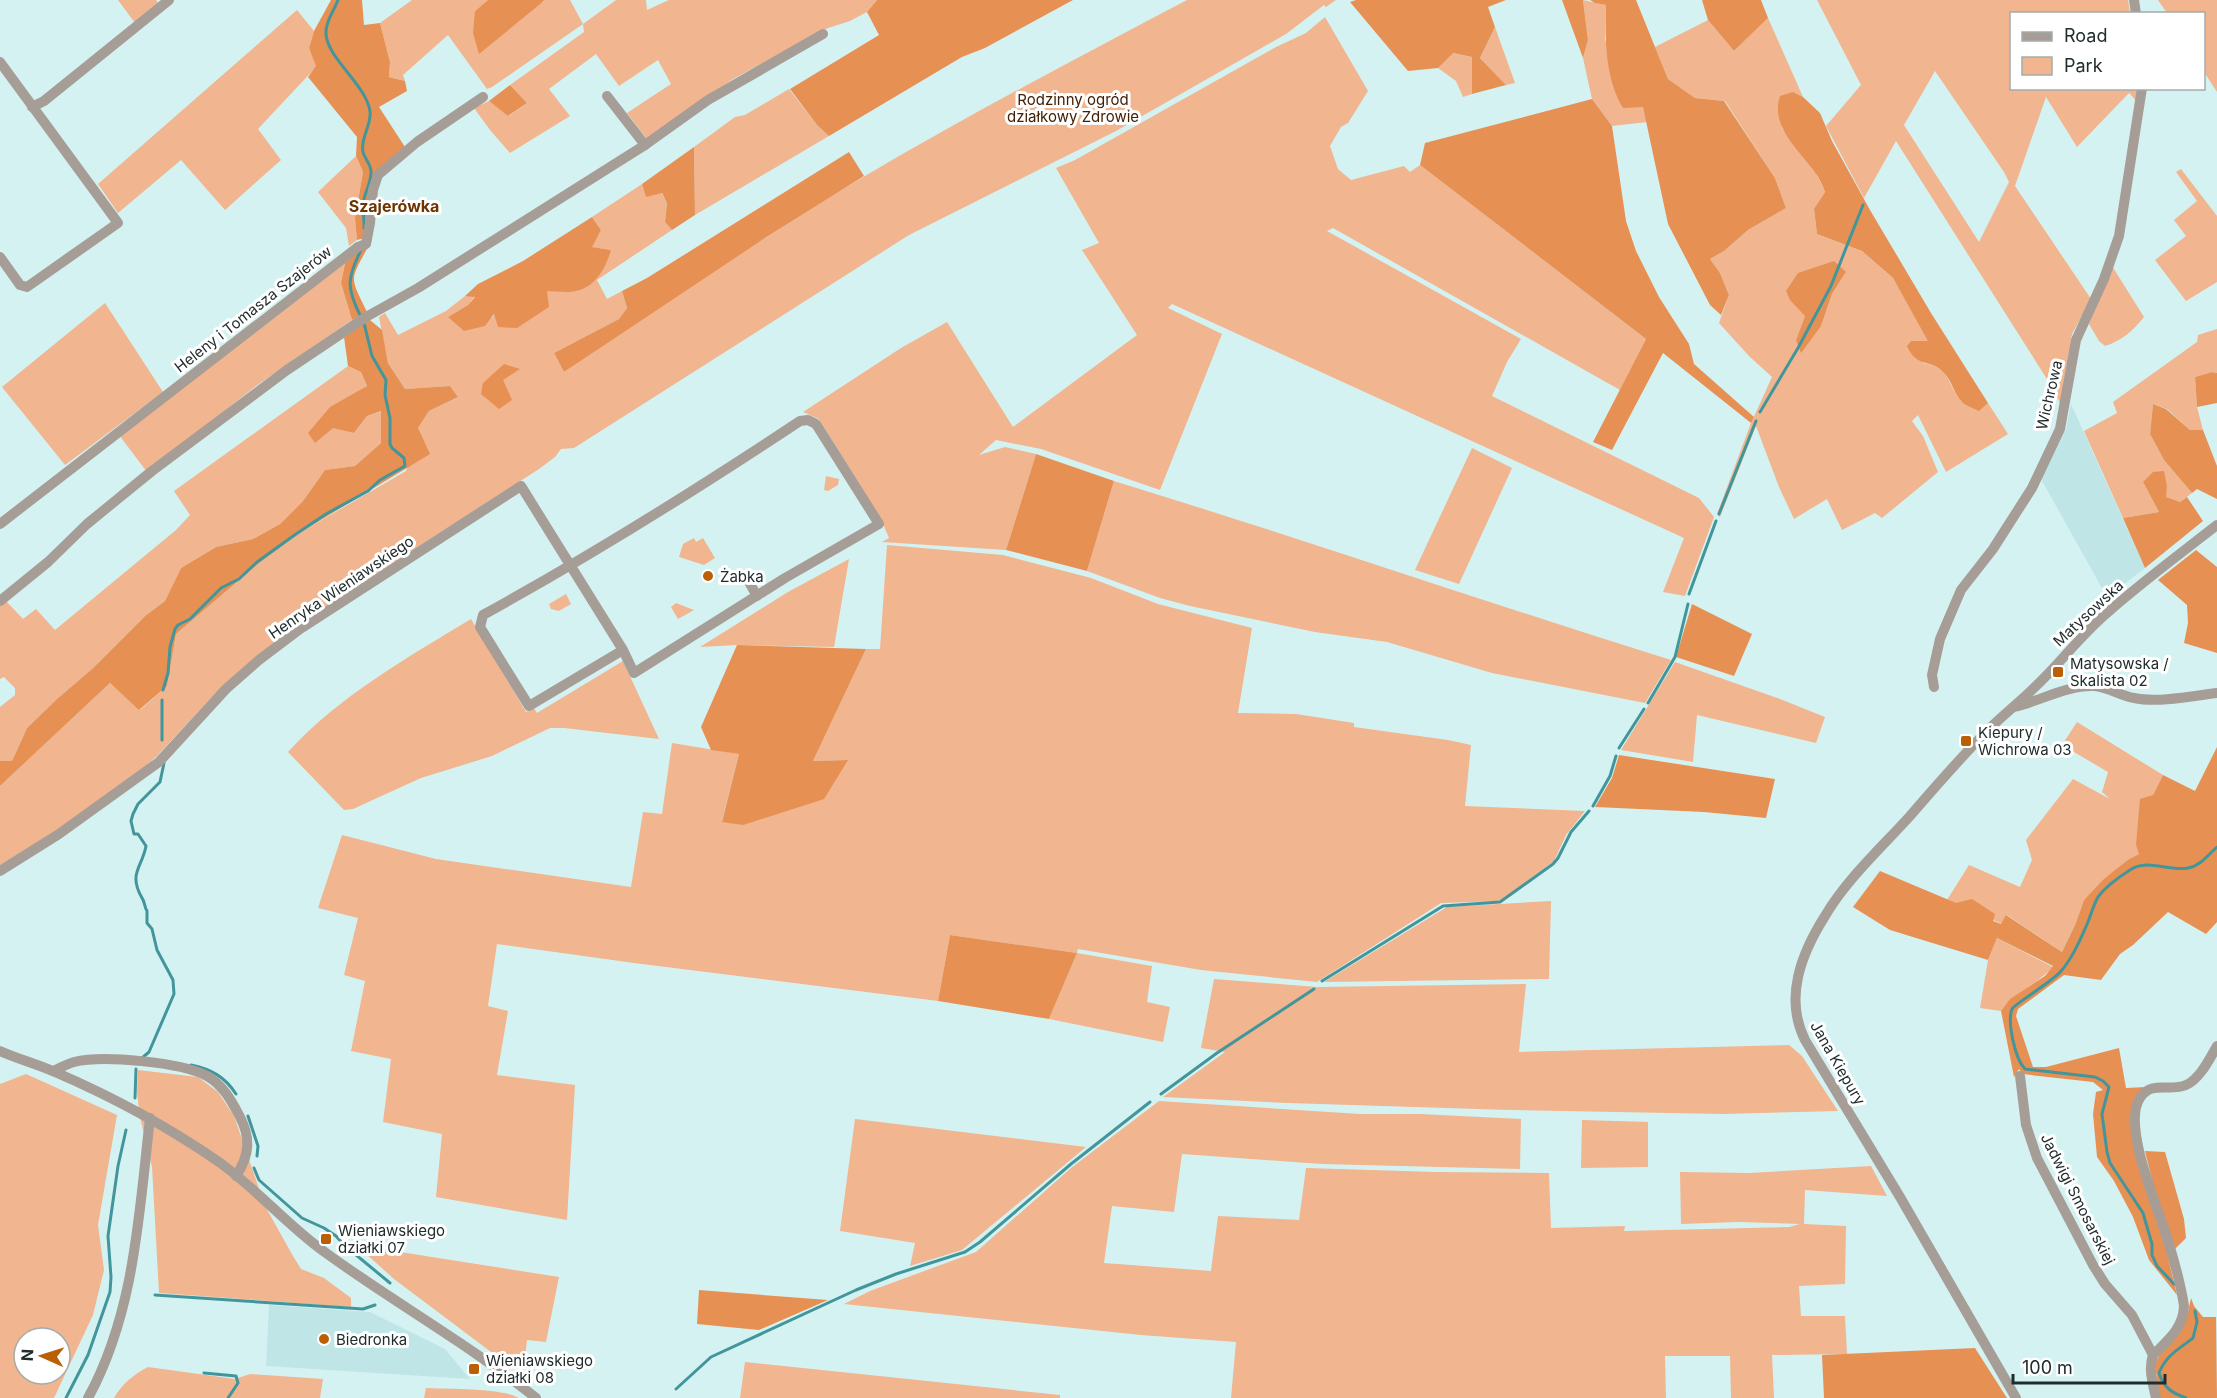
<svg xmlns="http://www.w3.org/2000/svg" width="2217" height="1398" viewBox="0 0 2217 1398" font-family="Inter,sans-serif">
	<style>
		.built { fill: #bfe5e6 }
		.green { fill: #f1b58f; fill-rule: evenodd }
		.forest { fill: #e79054 }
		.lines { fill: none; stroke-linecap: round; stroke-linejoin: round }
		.stream { stroke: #42969b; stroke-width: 3 }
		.minor { stroke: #a69d97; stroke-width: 10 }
		.poi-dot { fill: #ba5f06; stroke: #fff; stroke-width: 2 }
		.labels { text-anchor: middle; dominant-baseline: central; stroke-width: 6; stroke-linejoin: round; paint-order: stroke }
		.park-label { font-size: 15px; fill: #422006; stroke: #fff }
		.street-label { font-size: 15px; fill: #212c2d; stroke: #fff }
		.poi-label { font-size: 15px; fill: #212c2d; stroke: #fff; text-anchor: start }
		.neighbourhood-label { font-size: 16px; font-weight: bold; fill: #6e3400; stroke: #fff }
	</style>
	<rect width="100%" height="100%" fill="#d5f2f3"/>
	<g class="built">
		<polygon points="2071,404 2145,568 2107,597 2041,479 2066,430"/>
		<polygon points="269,1305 370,1312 445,1349 470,1379 266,1366"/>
	</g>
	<g class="green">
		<polygon points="118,0 156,0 158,3 135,23"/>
		<polygon points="412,0 488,0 475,11 544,2 545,0 570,0 583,24 616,0 646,0 647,10 669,0 877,0 867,12 850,21 828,28 733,79 647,139 627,113 671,84 658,60 619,86 596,54 549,89 570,116 510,153 490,130 474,108 489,101 509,116 527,103 510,85 584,32 583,24 492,87 487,89 448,35 403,75 405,81 389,77 390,62 380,23"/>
		<path d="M1187 0H1336L1326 7 1324 5 1286 34 1116 131 909 235 574 448 561 449 555 457 539 469 286 632 209 700 157 756 134 777 53 833 0 865V786L110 683 140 710 167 686 176 634 258 564 301 532 406 471 418 428 429 411 458 397 450 386 405 389 388 363 379 317 385 313 398 335 446 311 465 296H475L468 305 448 317 484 326 495 314 547 291H577L611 250 591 247 601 230 592 217 642 184 646 196 661 192 667 203 665 222 672 230 597 280 607 299 622 291 627 308 619 319 554 353 564 372C664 305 762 237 865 176 970 114 1079 57 1187 0Z"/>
		<polygon points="1583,0 1606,5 1605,40 1643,107 1647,122 1612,126 1592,99 1583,58 1588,40"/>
		<path d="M1817 0H2128L2130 13 2012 14V88L2137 89 2138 103 2129 93 2077 147 2046 97 2015 186 2091 299 2072 334 2063 385 2062 407 2052 387 1896 141 1864 198 1826 126 1861 85ZM1935 71 2004 172 2009 182 1979 242 1904 125Z"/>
		<polygon points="2158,0 2217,0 2217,92 2204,72 2204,14 2167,13"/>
		<polygon points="297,10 314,31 309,48 317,66 258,129 281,160 225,210 181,160 118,213 98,184"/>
		<polygon points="1325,17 1368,91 1348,123 1341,127 1330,146 1338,169 1351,180 1404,166 1410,172 1420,165 1646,339 1620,390 1333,228 1327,231 1521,339 1507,362 1492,396 1699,498 1714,517 1685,596 1663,592 1684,538 1172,304 1168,308 1222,334 1160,490 1041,449 996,440 979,455 1005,447 1036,454 1006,550 882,542 889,538 880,517 819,419 803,412 901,348 947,322 1013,427 1137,335 1082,250 1099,243 1056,168 1075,160 1276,47 1306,33"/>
		<path d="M1768 18 1803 97 1793 92 1782 128 1816 173 1825 192 1814 210 1817 234 1862 251 1893 278 1929 341 1923 363C1952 368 1946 384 1962 402 1965 406 1974 408 1979 410L1988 403 2008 434 1946 472 1918 415 1912 421 1923 436 1938 472 1882 518 1875 513 1842 530 1827 499 1794 519 1779 487 1756 426 1720 517 1717 514 1751 423 1772 377 1749 356 1719 323 1729 295 1720 273 1710 259 1724 251 1748 230 1786 208 1775 178 1725 101 1695 98 1668 79 1655 47 1708 20 1734 51ZM1846 272 1832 294 1821 326 1796 340 1805 316Z"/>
		<polygon points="1495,27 1515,83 1506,85 1480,58"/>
		<polygon points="1452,53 1472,57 1472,94 1463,97 1456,81 1438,68"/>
		<polygon points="789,89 817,125 829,136 695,215 694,147 735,117 745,115"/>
		<polygon points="356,156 363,172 355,218 357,240 349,246 346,228 318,192"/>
		<polygon points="2181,169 2217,216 2217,282 2186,301 2155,260 2186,236 2174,220 2197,201 2176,172"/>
		<polygon points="346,259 341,283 352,320 256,386 147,472 119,435"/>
		<path d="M2112 266 2144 317C2133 331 2121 341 2105 346L2099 341 2089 324Z"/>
		<polygon points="105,303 163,392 65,465 2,387"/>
		<polygon points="2217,329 2217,373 2212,372 2195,377 2197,407 2203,430 2190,430 2167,409 2153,404 2150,434 2164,460 2192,493 2180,502 2165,497 2167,486 2143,482 2159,512 2123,518 2084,431 2117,413 2113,402 2197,342 2198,335"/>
		<polygon points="348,366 361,372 367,386 357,393 333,427 354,433 367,416 382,411 381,443 355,466 325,470 303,501 280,524 253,539 216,547 181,568 165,601 145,616 92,669 57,699 27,728 12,761 0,761 0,707 15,695 15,688 4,677 0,679 0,605 6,601 23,619 36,609 55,630 176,530 190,515 174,491"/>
		<polygon points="1472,448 1512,468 1459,584 1415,570"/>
		<polygon points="826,476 839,479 838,485 828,491 824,490"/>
		<path d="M1114 481C1300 538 1485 602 1671 660L1645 703 1492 673 1387 642 1315 632 1190 606 1160 598 1087 571Z"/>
		<polygon points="694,538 696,542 703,538 715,558 704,565 679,557 683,544"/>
		<polygon points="887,545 1003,555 1091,578 1158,604 1252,628 1238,713 1296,714 1354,723 1354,727 1448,740 1471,745 1465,806 1585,811 1566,835 1554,861 1500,901 1441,903 1317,982 1201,970 1078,949 1077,953 1152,966 1147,1002 1170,1007 1163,1042 1049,1019 1077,953 950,935 938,1001 634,963 497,944 488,1006 508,1011 497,1075 575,1085 567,1220 436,1197 442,1134 383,1122 391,1059 351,1051 365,981 344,975 358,918 318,908 342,835 436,859 631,887 643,812 662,814 672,743 739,754 722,821 847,760 813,761 866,649 880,649"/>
		<polygon points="849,559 834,647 737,645 700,647 788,592"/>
		<polygon points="566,594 571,604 559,611 551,609 549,604"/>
		<polygon points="676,603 694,610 678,619 671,607"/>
		<path d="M471 619 526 712 534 708 537 713 623 661 659 739 564 728H550L492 756 421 778 353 809 344 810 288 752C339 696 407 658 471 619Z"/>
		<polygon points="1675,662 1780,699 1825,717 1816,743 1697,715 1693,762 1621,750"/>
		<polygon points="2077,722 2163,775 2153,795 2139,854 2129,859 2084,900 2075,925 2062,952 2007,915 2002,924 1947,900 1969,865 2020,887 2032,860 2026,840 2073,779 2110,799 2102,792 2108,772 2062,745"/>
		<polygon points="1551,901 1549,979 1324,982 1447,907"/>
		<path d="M1997 938 2053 967C2037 984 2016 992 2001 1011L1980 1008 1988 960Z"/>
		<polygon points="1214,979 1317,987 1526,984 1519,1052 1789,1045 1802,1056 1838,1111 1723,1114 1510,1110 1288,1103 1163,1097 1225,1052 1201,1048"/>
		<polygon points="138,1070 198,1077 218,1092 234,1116 265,1206 293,1256 301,1269 324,1278 351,1298 351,1307 159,1293 152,1167 140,1117 137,1093"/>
		<path d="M26 1074 117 1115 98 1225 104 1270 93 1315 54 1398H0V1084ZM24 1338H60V1374H24Z"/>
		<polygon points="1159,1101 1360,1114 1420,1114 1521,1119 1520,1169 1321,1164 1182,1154 1174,1212 1112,1206 1104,1263 1211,1271 1218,1216 1299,1220 1306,1168 1436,1172 1549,1173 1551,1228 1625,1226 1624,1231 1789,1227 1800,1224 1738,1222 1681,1224 1680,1172 1749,1173 1871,1166 1887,1196 1805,1190 1804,1224 1846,1226 1845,1284 1799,1286 1801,1316 1845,1316 1847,1354 1772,1355 1774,1398 1731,1398 1730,1356 1665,1356 1666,1398 1231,1398 1236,1342 1141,1335 844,1304 870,1291 976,1252 1071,1168"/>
		<polygon points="855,1119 1086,1147 962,1250 910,1266 915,1243 840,1231"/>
		<polygon points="1582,1120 1648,1122 1648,1167 1581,1168"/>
		<polygon points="349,1244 559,1277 546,1342 527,1340 523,1376 394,1279 364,1252"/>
		<polygon points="745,1362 1060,1395 1060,1398 740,1398"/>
		<path d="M148 1367 235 1379 250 1374 323 1379 320 1398H114C121 1385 134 1374 148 1367Z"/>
		<path d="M426 1388C448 1389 502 1388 519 1398H424Z"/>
	</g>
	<g class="forest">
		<polygon points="331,0 362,0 364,25 380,23 390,62 389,77 405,81 407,91 379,107 405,147 382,166 365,238 357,240 355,218 363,172 356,156 357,137 308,77 316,66 309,48 314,31"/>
		<polygon points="488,0 545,0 479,54 473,33 475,11"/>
		<polygon points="877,0 1073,0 985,48 962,57 829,136 817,125 790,89 879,35 867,12"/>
		<polygon points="1356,0 1506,0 1488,7 1495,27 1480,58 1506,85 1472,94 1472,57 1453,53 1438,68 1408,71 1350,2"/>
		<polygon points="1562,0 1583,0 1588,40 1583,58"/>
		<path d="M1590 0H1636L1668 79 1695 98 1724 101 1775 178 1786 208 1748 230 1724 251 1710 259 1720 273 1729 295 1721 315 1710 305 1668 224 1643 107 1623 108C1605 78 1605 39 1606 5L1595 3Z"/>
		<polygon points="1702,0 1761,0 1768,18 1734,51 1708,20"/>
		<polygon points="510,85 527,103 508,116 489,101"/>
		<path d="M1793 92 1803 97 1820 113 1832 141 1870 210 1931 313 1988 403 1979 411C1974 408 1965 406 1962 402 1954 394 1952 381 1944 373 1931 358 1917 369 1907 346L1911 341H1928L1893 278 1862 251 1817 234 1814 209 1825 192C1822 185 1819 177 1814 171 1798 149 1770 126 1780 96Z"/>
		<polygon points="1592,99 1612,126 1626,221 1636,251 1659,297 1689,344 1694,364 1754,417 1751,423 1663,353 1612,450 1593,442 1646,339 1420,165 1425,143"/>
		<polygon points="694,147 695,215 672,230 665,222 667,203 662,193 646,197 642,184"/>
		<polygon points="849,152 864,176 768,236 564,372 554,353 619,319 627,308 622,291 647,278"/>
		<path d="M592 217 601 230 592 247 611 250C606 267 596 287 576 291 567 293 556 291 547 291L549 307 517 328 498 327 494 314 485 326 464 331 448 317 468 305 475 297 465 296 478 284 523 261Z"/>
		<path d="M368 247C349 282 350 276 367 312L352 320 341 283 346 259Z"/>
		<polygon points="1834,261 1846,272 1832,294 1821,326 1801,353 1796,340 1805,316 1790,300 1786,291 1798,273"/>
		<polygon points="370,320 382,330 388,363 405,389 450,386 458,397 429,411 418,428 430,454 301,532 258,564 176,634 167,686 139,710 110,683 0,786 0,761 12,761 27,728 57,699 92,669 145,616 165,601 181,568 216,547 253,539 280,524 303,501 325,470 355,466 381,443 381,411 367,416 354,433 333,428 315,443 308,433 330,407 367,386 361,372 348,366 344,337"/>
		<polygon points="504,364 520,369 503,380 512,400 499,409 481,394 483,383"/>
		<polygon points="2212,372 2217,373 2217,403 2197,407 2195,377"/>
		<polygon points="2153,404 2166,409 2190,430 2203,430 2217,466 2217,499 2197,489 2192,493 2164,460 2150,434"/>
		<polygon points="1036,454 1114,481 1087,571 1006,550"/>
		<polygon points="2164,471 2167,486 2166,497 2180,502 2187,497 2203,521 2145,568 2123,518 2159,512 2143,482 2153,472"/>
		<polygon points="2196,550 2217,567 2217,653 2184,643 2188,623 2187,605 2158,580"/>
		<polygon points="1692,604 1752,634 1734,676 1676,657"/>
		<polygon points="737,645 866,649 813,761 848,760 824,799 743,825 722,822 739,754 711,750 701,727"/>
		<polygon points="2217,747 2217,922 2206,934 2168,912 2133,945 2120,954 2101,980 2064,975 2018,1009 2016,1016 2033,1067 2046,1067 2119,1048 2126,1088 2146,1087 2132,1108 2177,1295 2149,1260 2133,1217 2114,1181 2097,1157 2093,1114 2096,1092 2103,1090 2093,1082 2022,1074 2019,1069 2014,1077 2001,1011 2010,999 2045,976 2053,966 1997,938 1988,960 1890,930 1853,907 1880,871 1956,903 1972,899 1995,914 1993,921 2001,924 2006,915 2062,952 2075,925 2084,900 2104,879 2129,859 2139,854 2136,845 2140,799 2153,795 2163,775 2195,791"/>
		<polygon points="1619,755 1775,779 1766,818 1704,812 1595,807 1612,778"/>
		<polygon points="950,935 1077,953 1049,1019 938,1001"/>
		<polygon points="2145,1151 2165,1152 2184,1219 2186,1238 2175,1249 2154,1188"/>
		<polygon points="699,1290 828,1300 759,1330 697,1324"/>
		<polygon points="2191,1298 2194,1306 2203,1317 2216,1317 2217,1398 2159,1398 2155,1362 2188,1312"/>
		<polygon points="1975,1348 2007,1398 1824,1398 1822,1355"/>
	</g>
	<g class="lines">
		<g class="stream">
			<path d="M338 0C334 11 325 22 326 35 329 60 366 85 370 111 372 125 360 138 363 152 365 160 372 165 371 173 371 183 364 194 363 204 362 212 365 220 364 228"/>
			<path d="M361 317C346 288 347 278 361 250"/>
			<polyline points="1760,412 1798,348 1831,286 1863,205"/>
			<polyline points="1719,514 1756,421"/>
			<polyline points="1689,594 1716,521"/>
			<polyline points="163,690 168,673 170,647 175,629 178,625 190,619 221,588 239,579 257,562 296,534 326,514 368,491 380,480 405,466 404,458 392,448 390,444 390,418 385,395 386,380 372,356 364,323"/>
			<polyline points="1648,703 1675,657 1688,604"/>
			<polyline points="162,740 162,700"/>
			<polyline points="1619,748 1644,709"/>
			<polyline points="1593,806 1610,776 1616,756"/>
			<polyline points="1322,981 1443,906 1500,902 1553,864 1558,858 1571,832 1589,811"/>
			<path d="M142 1058 149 1052 174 994 173 980 157 950 152 929 147 923V911C144 906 145 902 142 898 128 873 142 868 146 846L138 834H134L131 821 133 814 138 804 160 782 164 763"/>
			<path d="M191 1065C211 1069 225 1077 236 1094"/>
			<polyline points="1161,1094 1217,1053 1314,989"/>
			<polyline points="135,1098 136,1069"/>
			<polyline points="248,1116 258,1146 257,1156"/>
			<polyline points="254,1168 259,1180 302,1218 324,1228 336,1236 344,1245 390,1283"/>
			<path d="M2174 1284 2157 1266 2152 1255V1244L2143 1213 2110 1163 2107 1152 2102 1114 2109 1087 2103 1081 2095 1077 2025 1069C2015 1059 2007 1022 2012 1009 2014 1004 2054 981 2062 970 2073 957 2081 938 2088 922 2091 914 2094 904 2098 897 2106 886 2119 877 2130 870 2148 858 2168 872 2188 868 2200 866 2208 855 2217 847"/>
			<polyline points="155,1295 363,1309 375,1305"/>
			<polyline points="204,1373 236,1376 238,1383 228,1398"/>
			<polyline points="676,1389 711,1357 856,1290 896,1274 965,1252 980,1242 1071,1164 1150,1102"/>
			<polyline points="66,1398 88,1355 110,1292 111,1277 108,1236 118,1166 126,1130"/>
			<path d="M2186 1398C2172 1393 2164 1388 2159 1373 2166 1355 2179 1349 2193 1338L2197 1322 2195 1311"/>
		</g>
		<g class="minor">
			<polyline points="2134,0 2136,14"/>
			<polyline points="0,62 118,223 27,287 20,285 0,257"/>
			<polyline points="607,96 645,145"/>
			<polyline points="32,107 44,101 169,0"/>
			<polyline points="0,524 358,247 366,244 370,223 373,190 378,175 417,142 483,97"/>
			<polyline points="749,582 757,596"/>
			<polyline points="0,601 48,562 87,524 152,471 287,370 366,317 418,288 645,145 708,100 823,34"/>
			<polyline points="1934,687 1932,675 1940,639 1961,590 1993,549 2032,488 2060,429 2076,340 2104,279 2119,236 2142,88"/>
			<path d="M2014 707C2040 701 2067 685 2094 686 2108 687 2121 696 2134 698 2158 703 2193 696 2217 693"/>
			<path d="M0 871 59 834 159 762 226 689 259 660 300 629 521 486 623 650 529 706 480 627 483 615C592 555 696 490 800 421L808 420 816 424 879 524 785 578 634 673 623 650"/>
			<path d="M0 1051C18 1059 37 1064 55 1072 113 1097 167 1126 219 1162 257 1189 288 1226 326 1253 395 1303 470 1345 536 1398"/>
			<path d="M53 1071C60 1068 67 1064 74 1062 103 1055 181 1062 207 1076 223 1085 231 1100 239 1115 251 1137 250 1155 236 1176"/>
			<polyline points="2020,1076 2026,1125 2037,1158 2093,1265 2105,1284 2132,1315 2153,1355"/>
			<path d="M88 1398C135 1312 139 1213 150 1118"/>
			<path d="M2016 1398 1900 1197 1805 1040C1784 998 1801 954 1825 916 1847 879 1881 848 1910 816 1935 787 1960 758 1987 731 2003 715 2021 701 2037 685 2061 662 2081 635 2107 613 2142 582 2180 554 2217 525"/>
			<path d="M2156 1398C2153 1384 2148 1369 2153 1355 2168 1340 2183 1329 2184 1306 2181 1285 2175 1264 2169 1244 2160 1212 2121 1126 2140 1098 2151 1080 2170 1092 2186 1085 2200 1079 2210 1058 2217 1046"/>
		</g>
	</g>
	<g class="poi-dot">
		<circle cx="708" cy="576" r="6"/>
		<rect x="2052" y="666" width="12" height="12" rx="3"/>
		<rect x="1960" y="735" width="12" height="12" rx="3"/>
		<rect x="320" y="1233" width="12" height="12" rx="3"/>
		<circle cx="324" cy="1339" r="6"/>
		<rect x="468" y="1363" width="12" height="12" rx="3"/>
	</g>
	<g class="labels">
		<g class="park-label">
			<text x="1073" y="99">Rodzinny ogród<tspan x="1073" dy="17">działkowy Zdrowie</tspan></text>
		</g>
		<g class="street-label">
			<text transform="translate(253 309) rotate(-38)">Heleny i Tomasza Szajerów</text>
			<text transform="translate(2049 395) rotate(-77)">Wichrowa</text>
			<text transform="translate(341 587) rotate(-34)">Henryka Wieniawskiego</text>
			<text transform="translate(2088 613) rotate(-43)">Matysowska</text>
			<text transform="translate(1838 1063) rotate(60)">Jana Kiepury</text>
			<text transform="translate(2078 1199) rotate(63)">Jadwigi Smosarskiej</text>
		</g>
		<g class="poi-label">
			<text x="720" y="576">Żabka</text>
			<text x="2070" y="663">Matysowska /<tspan x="2070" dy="17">Skalista 02</tspan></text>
			<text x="1978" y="732">Kiepury /<tspan x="1978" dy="17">Wichrowa 03</tspan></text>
			<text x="338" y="1230">Wieniawskiego<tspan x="338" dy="17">działki 07</tspan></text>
			<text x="336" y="1339">Biedronka</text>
			<text x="486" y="1360">Wieniawskiego<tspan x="486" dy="17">działki 08</tspan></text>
		</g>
		<g class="neighbourhood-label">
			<text x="394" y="206">Szajerówka</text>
		</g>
	</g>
	<rect x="2010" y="12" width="195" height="78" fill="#ffffff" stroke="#a6abab" stroke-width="1.5"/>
	<rect x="2022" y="32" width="30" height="9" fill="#a69d97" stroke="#a6abab" stroke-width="1.5"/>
	<text x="2064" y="42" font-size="18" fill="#212c2d">Road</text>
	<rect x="2022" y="57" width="30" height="18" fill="#f1b58f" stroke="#a6abab" stroke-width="1.5"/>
	<text x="2064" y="72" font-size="18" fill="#212c2d">Park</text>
	<g transform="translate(42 1356) rotate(273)"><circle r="28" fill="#ffffff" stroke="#a6abab" stroke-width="1.5"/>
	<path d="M0-4.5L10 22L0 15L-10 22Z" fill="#ba5f06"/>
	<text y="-9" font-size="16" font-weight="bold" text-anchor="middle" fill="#212c2d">N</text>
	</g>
	<path d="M2013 1374v9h152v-9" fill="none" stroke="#212c2d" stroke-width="3"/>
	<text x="2022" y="1374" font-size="18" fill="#212c2d" stroke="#ffffff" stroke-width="4.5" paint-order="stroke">100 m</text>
</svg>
